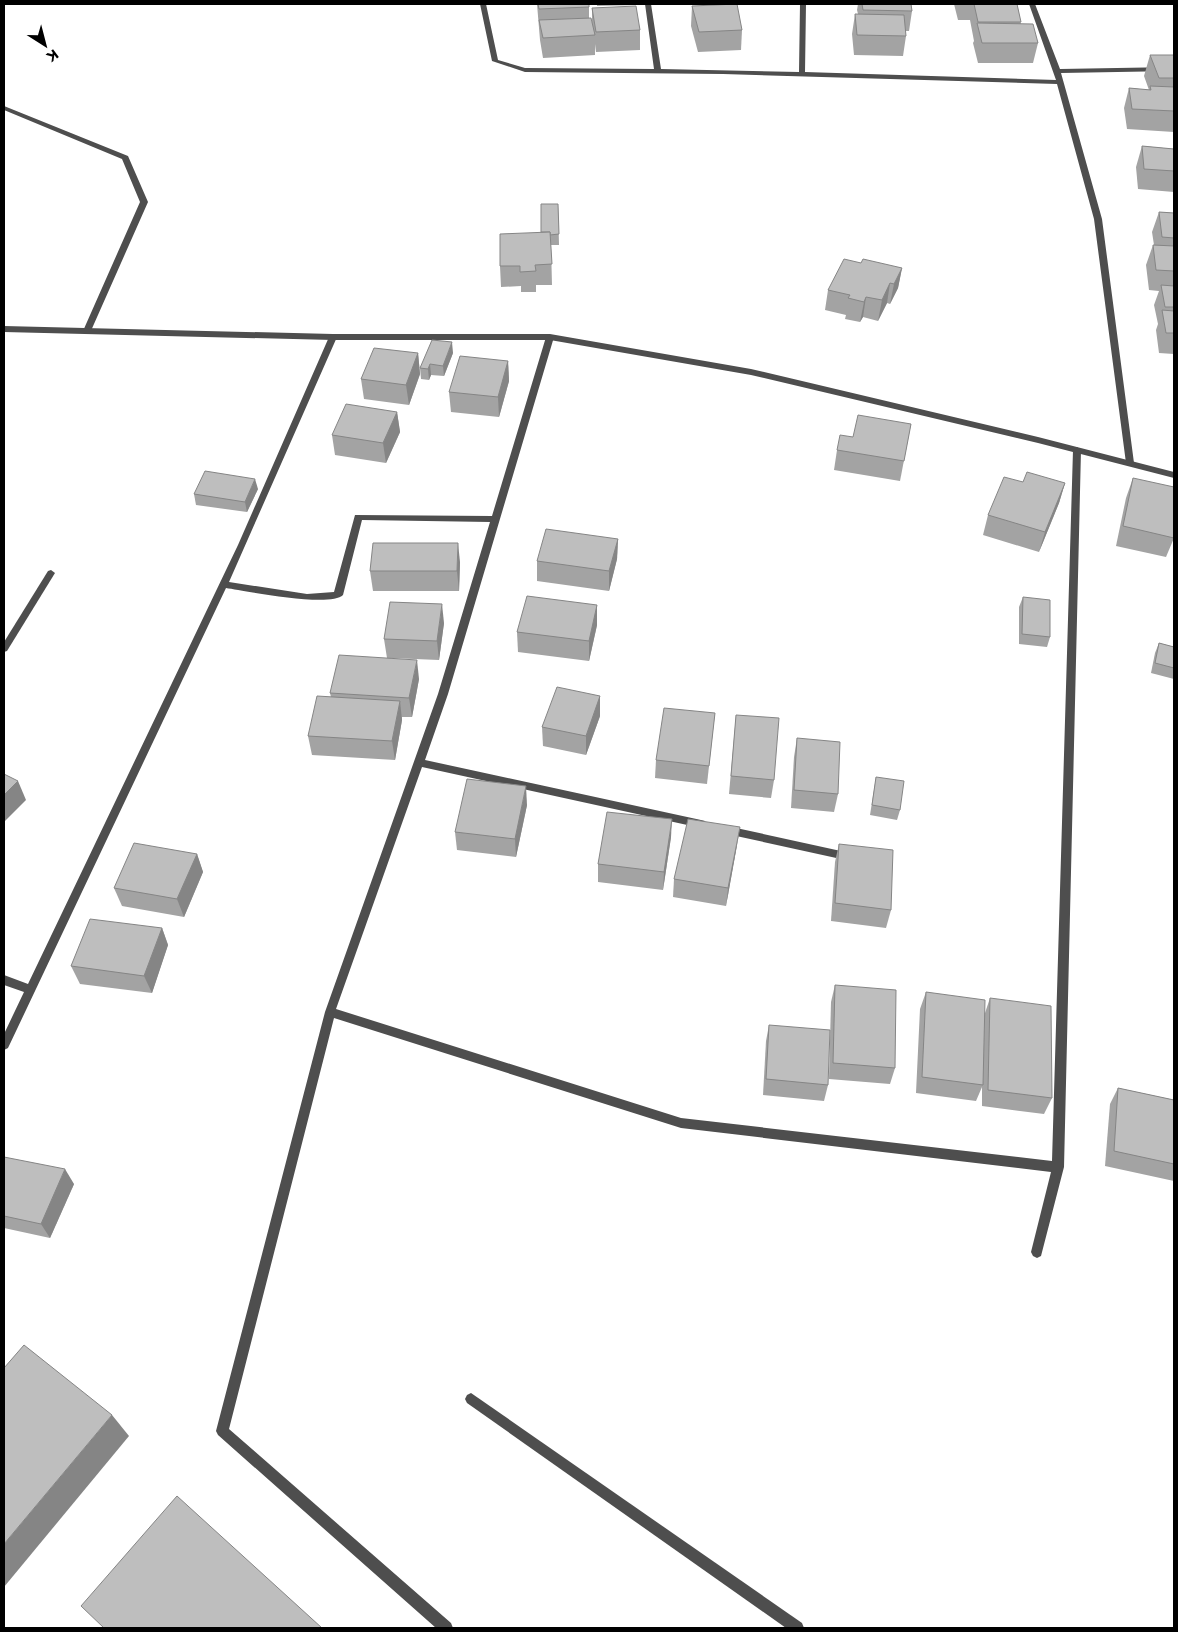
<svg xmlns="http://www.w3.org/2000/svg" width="1178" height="1632" viewBox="0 0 1178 1632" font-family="Montserrat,sans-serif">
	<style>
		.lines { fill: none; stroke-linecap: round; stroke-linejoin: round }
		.minor { fill: #4e4e4e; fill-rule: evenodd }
		.tertiary { fill: #4e4e4e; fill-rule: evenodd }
		.wall { fill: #a3a3a3 }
		.shaded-wall { fill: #858585 }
		.building { fill: #bebebe; stroke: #858585 }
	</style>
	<rect width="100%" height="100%" fill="#fff"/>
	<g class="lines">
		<g class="minor">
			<polygon points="480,4 486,4 498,60 525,68 654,69 645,4 651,4 661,69 799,72 800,4 806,4 805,72 1056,80 1029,4 1035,4 1060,69 1174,67 1174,71 1061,73 1102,219 1134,463 1133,465 1130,466 1126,463 1094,219 1057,84 723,74 525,72 492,61"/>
			<polygon points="4,106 128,156 148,202 90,333 87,334 83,331 140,202 122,159 4,110"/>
			<path d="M333 334 337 337 229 582 307 594 334 592 355 515 492 516 546 337 547 335H553L554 337 448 694 425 760 701 820 705 821 706 824 705 827 701 828 422 767 336 1009 681 1118 1052 1161 1073 450 1077 447 1081 450 1064 1167 1041 1256 1037 1258 1033 1256 1031 1252 1051 1172 681 1128 334 1018 229 1429 451 1623 453 1628H436L218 1435 216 1431 325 1012 438 694 490 522 362 520 343 595C330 608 246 591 226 588L8 1048 4 1050V1034L24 992 4 985V975L28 984 238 545 329 337Z"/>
			<polygon points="51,570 55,573 7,651 4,652 4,642 48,571"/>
			<polygon points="727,826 850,853 854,854 855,857 854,860 850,861 727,834 723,833 722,830 723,827"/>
			<polygon points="471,1393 802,1623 804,1628 786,1628 467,1403 465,1399 467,1395"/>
		</g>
		<polygon class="tertiary" points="4,326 333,334 550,334 751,369 1038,437 1174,472 1174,478 1038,443 751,375 550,340 333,340 4,332"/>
	</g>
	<g class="wall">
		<polygon points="537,4 589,4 589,18 592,24 592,8 640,30 640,50 596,52 595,44 595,55 543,58 540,40"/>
		<polygon points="597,4 639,4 638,5 597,6"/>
		<polygon points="760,4 802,4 801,5 760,5"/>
		<polygon points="858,4 911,4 912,11 909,31 905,31 906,36 903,56 854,55 852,34 855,14 858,14 857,10"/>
		<polygon points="954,4 1017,4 1021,24 1038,43 1033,63 978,63 973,43 974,41 970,20 958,20"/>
		<polygon points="692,6 742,30 741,50 698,52 691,26"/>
		<polygon points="1150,55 1174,55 1174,132 1127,129 1124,108 1129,88 1149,90 1144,76"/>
		<polygon points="1142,146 1174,149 1174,192 1138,189 1136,167"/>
		<polygon points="558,204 559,245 551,245 552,285 536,285 536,292 521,292 521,286 501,287 500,266 541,232"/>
		<polygon points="1159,212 1174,213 1174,354 1159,353 1156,330 1158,324 1154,305 1159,291 1149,290 1146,265 1153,245 1154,245 1152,232"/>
		<polygon points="861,263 902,268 898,288 890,304 887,303 878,321 863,317 860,322 845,319 846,315 825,310 828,290"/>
		<polygon points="418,353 420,374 409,405 364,399 361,379"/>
		<polygon points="453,353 444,376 431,375 429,380 421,379 420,368"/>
		<polygon points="508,361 509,381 499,417 451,412 449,392"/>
		<polygon points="397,412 400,432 386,463 335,455 332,435"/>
		<polygon points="911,424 900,481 834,470 837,450 853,437"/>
		<polygon points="1133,478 1174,538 1166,557 1116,546 1126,498"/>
		<polygon points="1065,483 1059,503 1039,552 983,535 988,515"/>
		<polygon points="258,489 247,512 196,505 194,494"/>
		<polygon points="618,539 617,559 609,591 537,581 537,561"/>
		<polygon points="460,562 459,591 373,591 370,571"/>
		<polygon points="1023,597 1050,637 1047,647 1019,644 1019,607"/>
		<polygon points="597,605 597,625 589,661 518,652 517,632"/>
		<polygon points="444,623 439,660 390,658 419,679 412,717 402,717 402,720 395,760 312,755 308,736 331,697 330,693 387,658 384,639"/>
		<polygon points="1159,643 1174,647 1174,679 1151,673 1155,653"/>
		<polygon points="600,696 600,716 586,755 543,746 542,727"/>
		<polygon points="715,713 707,784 655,778 656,760"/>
		<polygon points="736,715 774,780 771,798 729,794"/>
		<polygon points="797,738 838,794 834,812 791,808 794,757"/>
		<polygon points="876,777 900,810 897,820 870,815"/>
		<polygon points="527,805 516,857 457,850 455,832"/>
		<polygon points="671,837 663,890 598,882 598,864"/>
		<polygon points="839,844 891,910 886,928 831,921 835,862"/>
		<polygon points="737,845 726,906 673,897 674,879"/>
		<polygon points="197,854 203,872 184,917 122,906 114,888"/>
		<polygon points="162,928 168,945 152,993 80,984 71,966"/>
		<polygon points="835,985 895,1068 890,1084 829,1079 831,1002"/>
		<polygon points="926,992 985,1013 990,998 1052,1098 1044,1114 982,1106 982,1087 976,1101 916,1093 920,1009"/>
		<polygon points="769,1025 828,1085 824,1101 763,1095 766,1041"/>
		<polygon points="1118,1088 1174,1100 1174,1181 1105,1166 1110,1104"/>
		<polygon points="4,1157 74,1184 50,1238 4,1228"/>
	</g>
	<g class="shaded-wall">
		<polygon points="902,268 898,288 890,304 894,284"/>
		<polygon points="890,283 887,303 878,321 882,300"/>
		<polygon points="866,297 863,317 860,322 864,302"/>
		<polygon points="452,342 453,353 444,376 443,366"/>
		<polygon points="418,353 420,374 409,405 406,385"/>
		<polygon points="508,361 509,381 499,417 498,397"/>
		<polygon points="430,364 431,375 429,380 428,369"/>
		<polygon points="397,412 400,432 386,463 383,443"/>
		<polygon points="255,479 258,489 247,512 245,502"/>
		<polygon points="1065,483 1059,503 1039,552 1045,532"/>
		<polygon points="618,539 617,559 609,591 609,571"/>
		<polygon points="458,543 460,562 459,591 457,571"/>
		<polygon points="442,604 444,623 439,660 437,641"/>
		<polygon points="597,605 597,625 589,661 589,641"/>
		<polygon points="417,660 419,679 412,717 409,698"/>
		<polygon points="600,696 600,716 586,755 586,736"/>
		<polygon points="400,701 402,720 395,760 392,741"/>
		<polygon points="18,781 26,800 4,822 4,795"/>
		<polygon points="526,786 527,805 516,857 515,839"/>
		<polygon points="672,819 671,837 663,890 664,872"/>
		<polygon points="740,827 737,845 726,906 728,888"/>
		<polygon points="197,854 203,872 184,917 177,899"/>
		<polygon points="162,928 168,945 152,993 144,976"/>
		<polygon points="65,1169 74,1184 50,1238 41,1224"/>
		<polygon points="112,1415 129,1436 4,1587 4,1544"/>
	</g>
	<g class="building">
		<polygon points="538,4 589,4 589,7 539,9"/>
		<polygon points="737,4 742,30 699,32 692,6"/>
		<polygon points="862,4 911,4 912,11 863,10"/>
		<polygon points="974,4 1017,4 1021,22 978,22"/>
		<polygon points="636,6 640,30 596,32 592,8"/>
		<polygon points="855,14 904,15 906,36 857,35"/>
		<polygon points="591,18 595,35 543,38 539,20"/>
		<polygon points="977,23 1033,24 1038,43 982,43"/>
		<polygon points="1150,55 1174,55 1174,78 1159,78"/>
		<polygon points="1150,86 1174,87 1174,111 1132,109 1129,88 1151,90"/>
		<polygon points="1142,146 1174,149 1174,171 1144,169"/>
		<polygon points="541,204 558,204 559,234 550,235 550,232 541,232"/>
		<polygon points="1159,212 1174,213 1174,238 1162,237"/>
		<polygon points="550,232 552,264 535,265 536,271 520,272 520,266 500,266 500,234"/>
		<polygon points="1153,245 1174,246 1174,271 1156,270"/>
		<polygon points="844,259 861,263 863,259 902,268 894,284 890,283 882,300 866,297 864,302 848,298 850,295 828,290"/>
		<polygon points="1161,285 1174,286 1174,307 1165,307"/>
		<polygon points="1162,310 1174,311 1174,333 1166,333"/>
		<polygon points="432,340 452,342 443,366 430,364 428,369 420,368"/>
		<polygon points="374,348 418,353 406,385 361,379"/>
		<polygon points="460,356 508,361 498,397 449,392"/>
		<polygon points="346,404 397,412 383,443 332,435"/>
		<polygon points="858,415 911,424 904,461 837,450 840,435 853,437"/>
		<polygon points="205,471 255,479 245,502 194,494"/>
		<polygon points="1027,472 1065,483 1045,532 988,515 1004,477 1023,482"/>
		<polygon points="1133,478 1174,487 1174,538 1123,526"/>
		<polygon points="546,529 618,539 609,571 537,561"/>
		<polygon points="373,543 458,543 457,571 370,571"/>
		<polygon points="527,596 597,605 589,641 517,632"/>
		<polygon points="1023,597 1050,600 1050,637 1022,634"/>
		<polygon points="390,602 442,604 437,641 384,639"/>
		<polygon points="1159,643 1174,647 1174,668 1155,663"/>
		<polygon points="339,655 417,660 409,698 330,693"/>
		<polygon points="557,687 600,696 586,736 542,727"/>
		<polygon points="317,696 400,701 392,741 308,736"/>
		<polygon points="664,708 715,713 709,766 656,760"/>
		<polygon points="736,715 779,718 774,780 731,776"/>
		<polygon points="797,738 840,742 838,794 794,790"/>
		<polygon points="4,774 18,781 4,795"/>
		<polygon points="876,777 904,781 900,810 872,805"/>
		<polygon points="467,779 526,786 515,839 455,832"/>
		<polygon points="607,812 672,819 664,872 598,864"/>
		<polygon points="688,819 740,827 728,888 674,879"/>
		<polygon points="134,843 197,854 177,899 114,888"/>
		<polygon points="839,844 893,850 891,910 835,903"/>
		<polygon points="90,919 162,928 144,976 71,966"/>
		<polygon points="835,985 896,990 895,1068 833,1063"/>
		<polygon points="926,992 985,1000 983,1085 922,1077"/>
		<polygon points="990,998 1051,1006 1052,1098 988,1090"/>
		<polygon points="769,1025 830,1030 828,1085 766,1079"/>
		<polygon points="1118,1088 1174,1100 1174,1164 1114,1151"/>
		<polygon points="4,1157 65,1169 41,1224 4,1216"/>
		<polygon points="24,1345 112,1415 4,1544 4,1368"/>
		<polygon points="177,1496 322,1628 104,1628 81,1606"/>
	</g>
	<rect width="1178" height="1632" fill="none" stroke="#000000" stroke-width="10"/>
	<g transform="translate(45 45) rotate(144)" stroke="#ffffff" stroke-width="4" paint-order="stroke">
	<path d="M0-4L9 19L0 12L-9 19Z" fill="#000000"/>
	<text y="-8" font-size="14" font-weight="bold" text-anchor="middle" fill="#000000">K</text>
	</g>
</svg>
